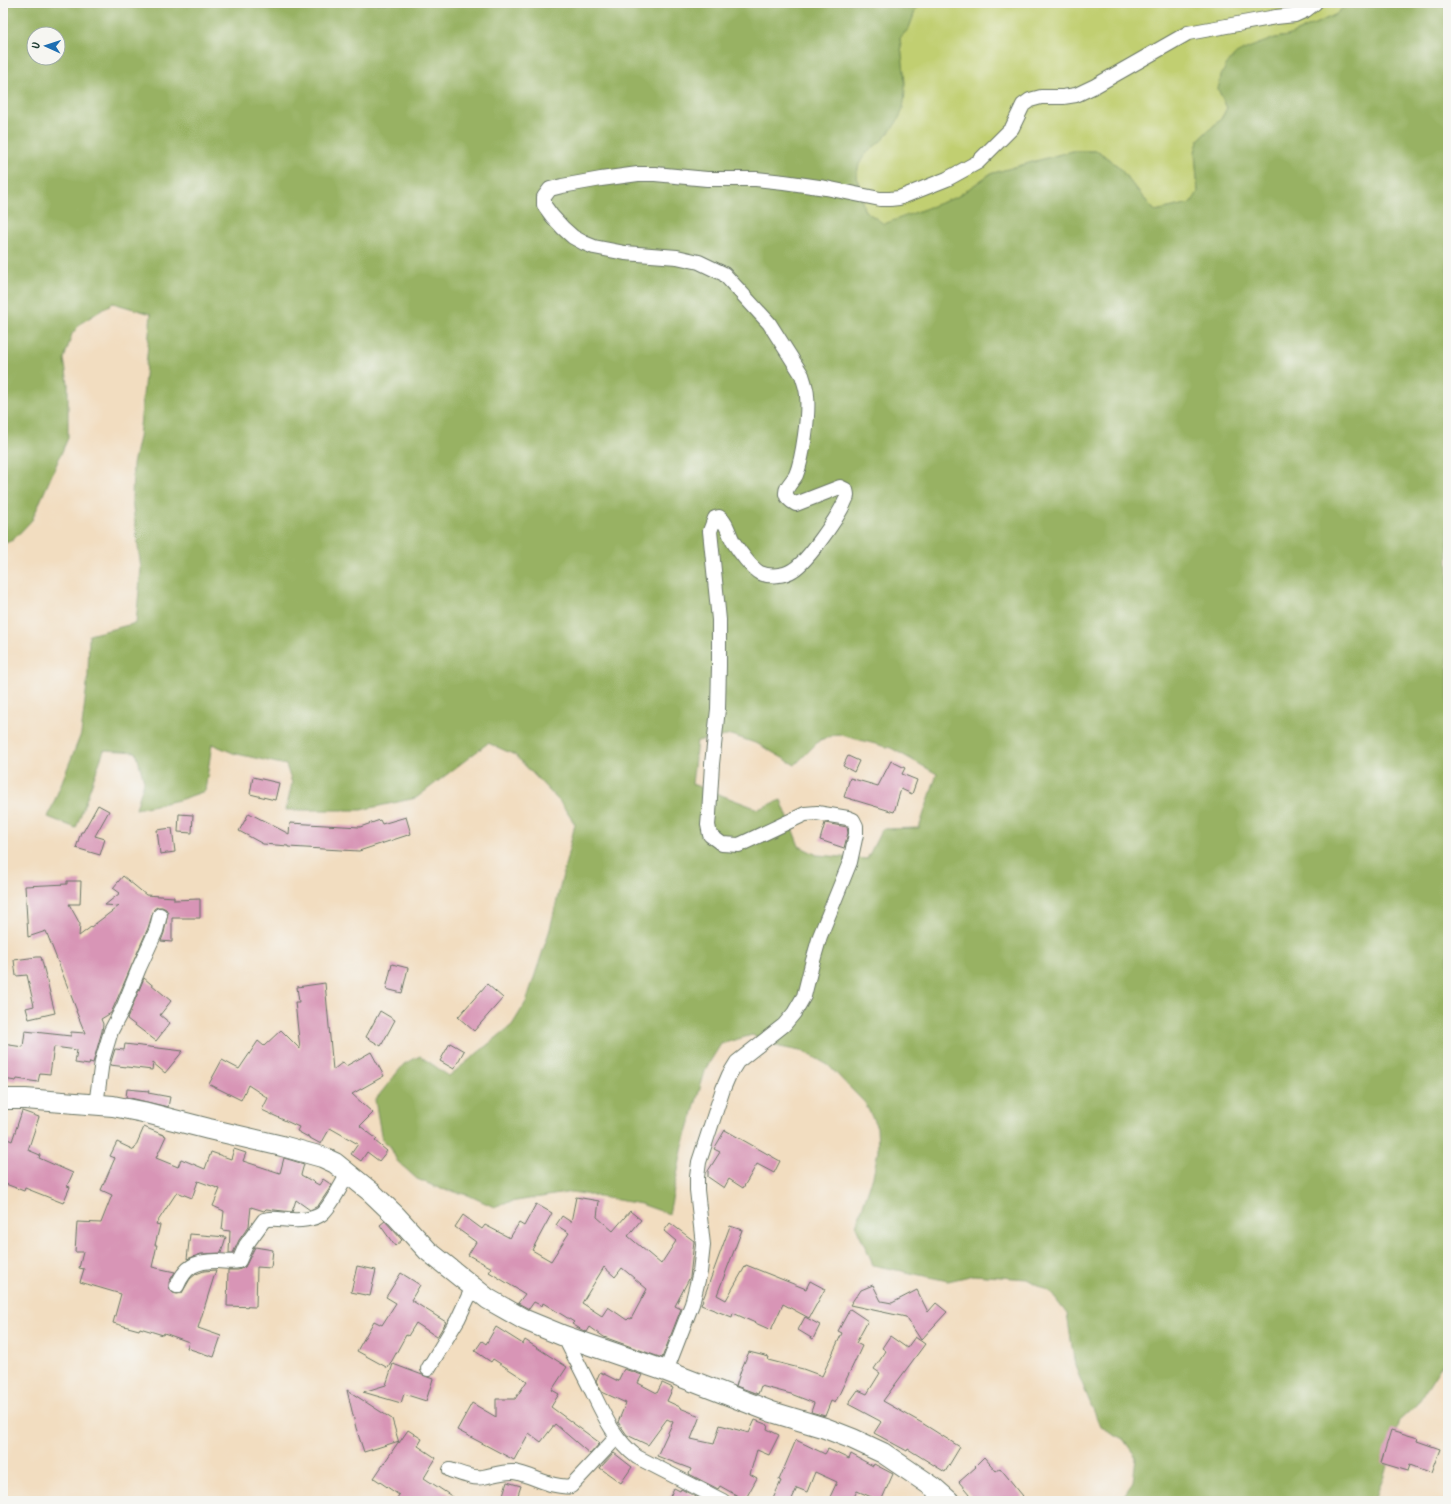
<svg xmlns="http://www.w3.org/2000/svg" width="1451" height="1504" viewBox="0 0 1451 1504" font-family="Kalam,sans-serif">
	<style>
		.green { fill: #c1cf71; stroke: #708652 }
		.forest { fill: #98b263; stroke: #5c784c; fill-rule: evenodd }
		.building { fill: #d895b6; fill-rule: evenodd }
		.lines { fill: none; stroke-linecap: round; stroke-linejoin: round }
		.street-casing { stroke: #697565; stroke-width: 16 }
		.secondary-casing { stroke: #697565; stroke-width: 22 }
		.street { stroke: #fff; stroke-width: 14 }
		.secondary { stroke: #fff; stroke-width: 20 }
	</style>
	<rect width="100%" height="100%" fill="#f6f6f2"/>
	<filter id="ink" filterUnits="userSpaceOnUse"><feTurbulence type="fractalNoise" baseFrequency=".025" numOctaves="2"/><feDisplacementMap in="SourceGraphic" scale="8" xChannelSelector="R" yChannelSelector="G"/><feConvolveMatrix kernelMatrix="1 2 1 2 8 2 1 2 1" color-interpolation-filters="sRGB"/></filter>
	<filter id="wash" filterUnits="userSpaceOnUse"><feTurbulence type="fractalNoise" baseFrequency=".012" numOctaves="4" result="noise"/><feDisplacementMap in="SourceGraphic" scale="16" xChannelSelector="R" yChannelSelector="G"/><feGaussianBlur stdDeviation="0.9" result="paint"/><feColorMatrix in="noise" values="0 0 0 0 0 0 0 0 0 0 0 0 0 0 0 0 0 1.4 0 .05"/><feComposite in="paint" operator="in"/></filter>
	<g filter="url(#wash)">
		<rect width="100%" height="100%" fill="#f2ddc0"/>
		<polygon class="green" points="918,3 1348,3 1335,15 1288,36 1275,38 1218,89 1227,108 1221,119 1199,139 1195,152 1198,192 1192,203 1155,211 1135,188 1119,167 1098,151 1072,151 990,174 957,197 884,225 864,210 857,175 859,162 870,149 882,140 905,83 900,38 909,28"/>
		<path class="forest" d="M3 3H918L909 28 900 38C902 60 908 86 903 108 901 118 889 134 881 141 870 150 858 158 857 174 857 186 862 199 864 210L884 224 957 197 990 174 1072 151H1098L1119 167 1135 188 1155 211 1191 203 1198 192 1195 152 1199 139 1221 119 1227 108 1218 89 1221 76 1227 64 1236 54 1248 48 1275 38 1288 36 1335 15 1348 3H1448V1355L1418 1403 1399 1421 1385 1472 1375 1501H1120L1133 1482 1136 1457 1123 1439 1100 1427 1075 1366 1067 1314 1050 1292 1027 1279 974 1275 948 1281 873 1265 856 1226 873 1176 878 1151 877 1127 865 1103 828 1065 805 1052 780 1047 752 1035 721 1044 706 1068 683 1146 669 1214 641 1204 572 1192 504 1203 494 1207 468 1195 441 1189 417 1179 397 1161 390 1146 382 1140 375 1100 404 1064 420 1056 449 1076 512 1025 526 1002 550 929 575 824 560 802 515 755 488 743 416 798 361 810H286L292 783 286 765 233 753 212 744 205 791 179 800 136 809 144 781 136 752 104 750 76 828 48 817 81 734 88 676 89 635 136 623 141 569 132 500 133 464 139 437 151 314 113 303 81 323 72 334 64 359 68 383V438L32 520 13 540 3 544ZM34 34H58V58H34ZM837 734 891 748 937 774 919 828 882 829 867 859 817 855 799 846 781 800 758 809 692 784 697 741 732 735 758 744 795 765 820 740Z"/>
		<g id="blocks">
			<g class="building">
				<polygon points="848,756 859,761 854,772 843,766"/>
				<polygon points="891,761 905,768 902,774 917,780 912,794 901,789 894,812 844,797 850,778 878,786"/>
				<polygon points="253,777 279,783 275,800 250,794"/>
				<polygon points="98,805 109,811 95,836 105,839 100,855 76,848 81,832 83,832"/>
				<polygon points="249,813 289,834 290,823 360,827 380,820 382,824 406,817 411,834 359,851 288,847 288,846 263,844 239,831"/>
				<polygon points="179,814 193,815 192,833 178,832"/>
				<polygon points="825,823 847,827 848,833 844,848 820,840"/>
				<polygon points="172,828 175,852 160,854 157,830"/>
				<polygon points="123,876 146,895 174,897 174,900 200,899 200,918 172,918 172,942 161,941 164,933 168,913 166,909 162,907 157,907 154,909 148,928 115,1004 111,1013 101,1019 103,1024 102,1031 93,1063 90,1062 89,1065 75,1063 77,1050 54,1047 50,1074 40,1073 38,1082 17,1079 16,1081 3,1079 3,1044 23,1047 25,1031 71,1036 71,1032 85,1033 76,1011 77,1011 46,931 28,937 25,886 67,884 67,881 81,881 80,904 69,904 80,924 79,936 119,906 105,905 120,893 113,888"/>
				<polygon points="37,957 41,957 55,1013 29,1019 26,1008 34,1006 27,975 16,976 14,960"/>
				<polygon points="392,964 408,968 402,993 386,989"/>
				<polygon points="144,978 171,1001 160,1015 170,1023 156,1041 127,1019"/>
				<polygon points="325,983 333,1070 343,1062 346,1066 371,1052 384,1076 352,1094 373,1113 360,1126 377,1139 375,1141 387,1151 379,1161 367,1152 361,1161 351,1154 358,1144 330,1128 321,1144 297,1131 299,1127 262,1110 268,1098 248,1085 241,1100 209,1084 222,1060 239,1069 258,1041 264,1046 281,1030 300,1049 295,1002 299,1002 297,987"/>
				<polygon points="487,984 503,998 474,1031 458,1017"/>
				<polygon points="380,1011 395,1020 381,1046 366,1037"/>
				<polygon points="450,1043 464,1051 454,1069 440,1061"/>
				<polygon points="125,1044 133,1045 183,1051 165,1073 153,1063 152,1070 110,1065 115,1049 124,1050"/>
				<polygon points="127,1089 149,1091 148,1093 170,1097 168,1107 126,1097"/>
				<polygon points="22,1111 39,1117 28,1150 40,1155 39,1158 73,1173 67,1186 70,1187 63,1203 25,1188 24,1191 3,1183 3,1137 12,1141"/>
				<polygon points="144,1127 166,1136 156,1158 178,1167 181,1159 205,1169 211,1152 231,1159 234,1149 246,1153 243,1161 280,1173 284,1158 304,1164 301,1175 319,1185 323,1179 332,1185 318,1206 310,1210 296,1200 292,1212 266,1209 264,1211 251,1207 249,1226 239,1240 233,1253 229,1253 230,1231 222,1230 224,1211 213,1206 220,1189 198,1181 192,1198 177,1192 156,1224 160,1225 155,1245 157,1245 152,1267 175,1272 169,1282 169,1287 173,1293 177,1294 182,1293 190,1279 196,1274 204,1271 216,1270 198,1328 221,1336 214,1357 187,1348 189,1342 164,1333 163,1335 140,1328 139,1330 113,1323 121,1294 80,1282 84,1269 79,1268 83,1252 75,1252 77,1222 101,1223 112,1195 101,1190 115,1158 110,1156 117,1142 134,1150"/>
				<polygon points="725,1130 780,1161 774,1173 757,1164 743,1188 729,1179 724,1188 708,1177 708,1171 720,1152 714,1149"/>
				<path d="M576 1197 599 1201 597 1217 613 1231 630 1211 641 1220 628 1236 661 1264 676 1241 664 1231 670 1223 694 1241 690 1277 675 1306 681 1309 662 1358 604 1337 590 1327 587 1332 582 1330 572 1324 574 1322 543 1303 542 1306 534 1302 529 1309 518 1303 525 1294 489 1272 492 1268 468 1255 476 1242 455 1227 463 1215 482 1229 485 1225 510 1238 519 1223 524 1226 536 1204 552 1213 532 1250 551 1261 569 1233 556 1225 562 1216 571 1222ZM604 1267 615 1277 622 1268 647 1289 631 1319 629 1318 627 1320 608 1307 602 1316 582 1303Z"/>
				<polygon points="385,1221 402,1240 395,1246 380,1225"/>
				<polygon points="730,1226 742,1230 717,1295 726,1300 746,1265 806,1289 810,1281 825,1289 809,1318 783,1304 771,1330 733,1313 732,1317 701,1305"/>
				<polygon points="190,1234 226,1237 221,1253 201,1254 187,1259"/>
				<polygon points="255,1247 273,1250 271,1268 257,1267 256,1307 227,1306 228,1270 238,1270 245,1267"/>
				<polygon points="357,1266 376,1270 370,1296 351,1292"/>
				<polygon points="401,1273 420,1285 411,1300 446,1322 437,1337 416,1323 408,1336 406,1335 388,1368 357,1351 374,1321 382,1325 396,1303 386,1297"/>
				<polygon points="873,1285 881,1301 892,1303 917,1290 928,1312 936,1303 947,1312 921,1340 906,1317 850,1305 856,1296 857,1296 861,1290"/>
				<polygon points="850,1309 868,1321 856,1343 862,1346 856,1359 835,1403 831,1401 825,1416 811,1412 814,1403 791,1394 761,1386 758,1394 736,1386 741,1370 749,1352 769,1357 768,1360 803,1369 822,1376 842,1333 838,1331"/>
				<polygon points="805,1317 820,1325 813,1339 798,1330"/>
				<polygon points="496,1327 523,1344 525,1340 567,1367 552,1390 559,1394 551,1407 600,1443 590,1454 555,1424 541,1442 529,1433 514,1460 457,1430 472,1403 496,1417 496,1399 515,1399 527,1381 493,1359 491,1362 475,1351 482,1341 486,1344"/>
				<polygon points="890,1336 907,1348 915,1337 925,1344 883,1401 922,1423 960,1447 945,1472 908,1449 907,1451 874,1433 881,1422 880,1421 848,1404 858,1390 867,1394 880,1373 874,1369 886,1351 882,1348"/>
				<polygon points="393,1364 433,1379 426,1401 404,1394 401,1403 363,1392 386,1385"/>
				<polygon points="624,1369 642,1375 638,1383 657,1393 662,1383 673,1388 667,1401 680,1407 680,1408 700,1416 691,1439 714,1444 720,1425 749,1433 755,1420 768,1425 767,1429 779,1435 769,1455 757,1450 750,1474 757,1478 745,1500 720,1486 718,1489 689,1474 691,1469 657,1456 673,1422 667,1419 648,1445 627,1435 618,1422 626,1403 602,1392 596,1381 600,1372 618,1381"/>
				<polygon points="347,1390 392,1419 399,1443 408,1430 422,1439 418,1446 436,1458 424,1478 459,1501 395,1501 399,1495 374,1478 399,1441 364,1452 356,1428"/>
				<polygon points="1391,1430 1418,1438 1417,1441 1440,1449 1431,1473 1410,1465 1408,1471 1381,1463"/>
				<polygon points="796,1440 825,1454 828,1449 849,1459 851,1454 873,1466 874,1464 893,1474 881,1501 857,1491 852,1501 838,1501 830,1497 837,1482 815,1472 807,1492 797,1488 791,1501 772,1501 781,1481 779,1480"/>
				<polygon points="614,1453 632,1467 621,1483 600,1468"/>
				<polygon points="984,1457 996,1471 1000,1468 1023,1496 1017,1501 975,1501 959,1482 976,1467 975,1466"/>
				<polygon points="507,1482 521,1486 516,1501 501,1501"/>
				<polygon points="674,1488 680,1491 681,1489 704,1501 668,1501"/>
			</g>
		</g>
	</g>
	<g filter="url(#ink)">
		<use href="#blocks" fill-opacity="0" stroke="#697565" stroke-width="1"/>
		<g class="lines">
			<g class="street-casing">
				<g id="street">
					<polyline points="96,1105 102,1061 111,1031 123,1008 139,968 156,931 160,915"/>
					<path d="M177 1286C185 1267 195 1261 217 1261 224 1261 231 1263 239 1261L246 1245 264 1220C273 1217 283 1220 292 1220 300 1221 313 1219 320 1215 329 1210 342 1183 348 1174"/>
					<path d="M564 1336C573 1354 583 1373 592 1391 604 1416 615 1440 637 1457L723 1501"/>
					<polyline points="428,1369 458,1319 473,1287"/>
					<path d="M666 1371 692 1304 700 1272 703 1245 697 1190V1177L699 1162 723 1089 729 1075 737 1062 784 1025 794 1013 804 996 812 964 820 936 850 862 856 834V826L853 820 848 818 817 813 805 814 739 845 722 844 710 835 708 825 709 814 712 764 718 709 719 666V620L710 531 715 518 719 517C727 522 729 535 734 543 739 551 752 569 760 573 770 577 784 576 793 570 808 561 839 516 846 499 848 496 847 494 846 490L840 487 796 504C792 502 787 499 786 494 785 487 793 481 796 475 803 458 809 414 807 396 807 389 804 382 802 375L769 323 724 274 699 262 677 257 625 253 594 247 584 243 573 237 563 228 552 216 544 205V197L550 189 562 186 601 179 638 174H655L707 179H756L784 182 826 188 880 199H890L899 198 947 179 978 162 1012 128 1023 105 1030 100 1041 97H1063L1076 95 1095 86 1188 33 1276 17 1295 15 1306 10 1315 3"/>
					<path d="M450 1470C460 1473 472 1479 483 1477 494 1475 503 1471 514 1472 533 1475 552 1489 571 1486L617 1437"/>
				</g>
			</g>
			<g class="secondary-casing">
				<polyline id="secondary" points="3,1099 25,1099 113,1106 143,1112 209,1129 282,1146 322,1157 335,1163 371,1192 396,1216 428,1251 488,1299 525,1320 564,1336 666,1371 772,1412 825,1428 853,1439 883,1453 933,1487 949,1501"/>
			</g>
			<use href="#street" class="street"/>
			<use href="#secondary" class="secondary"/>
		</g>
	</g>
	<rect width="1451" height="1504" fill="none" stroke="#f6f6f2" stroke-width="16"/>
	<g transform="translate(46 46) rotate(273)"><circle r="19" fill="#f6f6f2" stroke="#a0aca6"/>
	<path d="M0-3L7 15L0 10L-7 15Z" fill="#1f6fb2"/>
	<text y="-6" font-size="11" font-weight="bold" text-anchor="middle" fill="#1f3d34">U</text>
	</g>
</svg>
